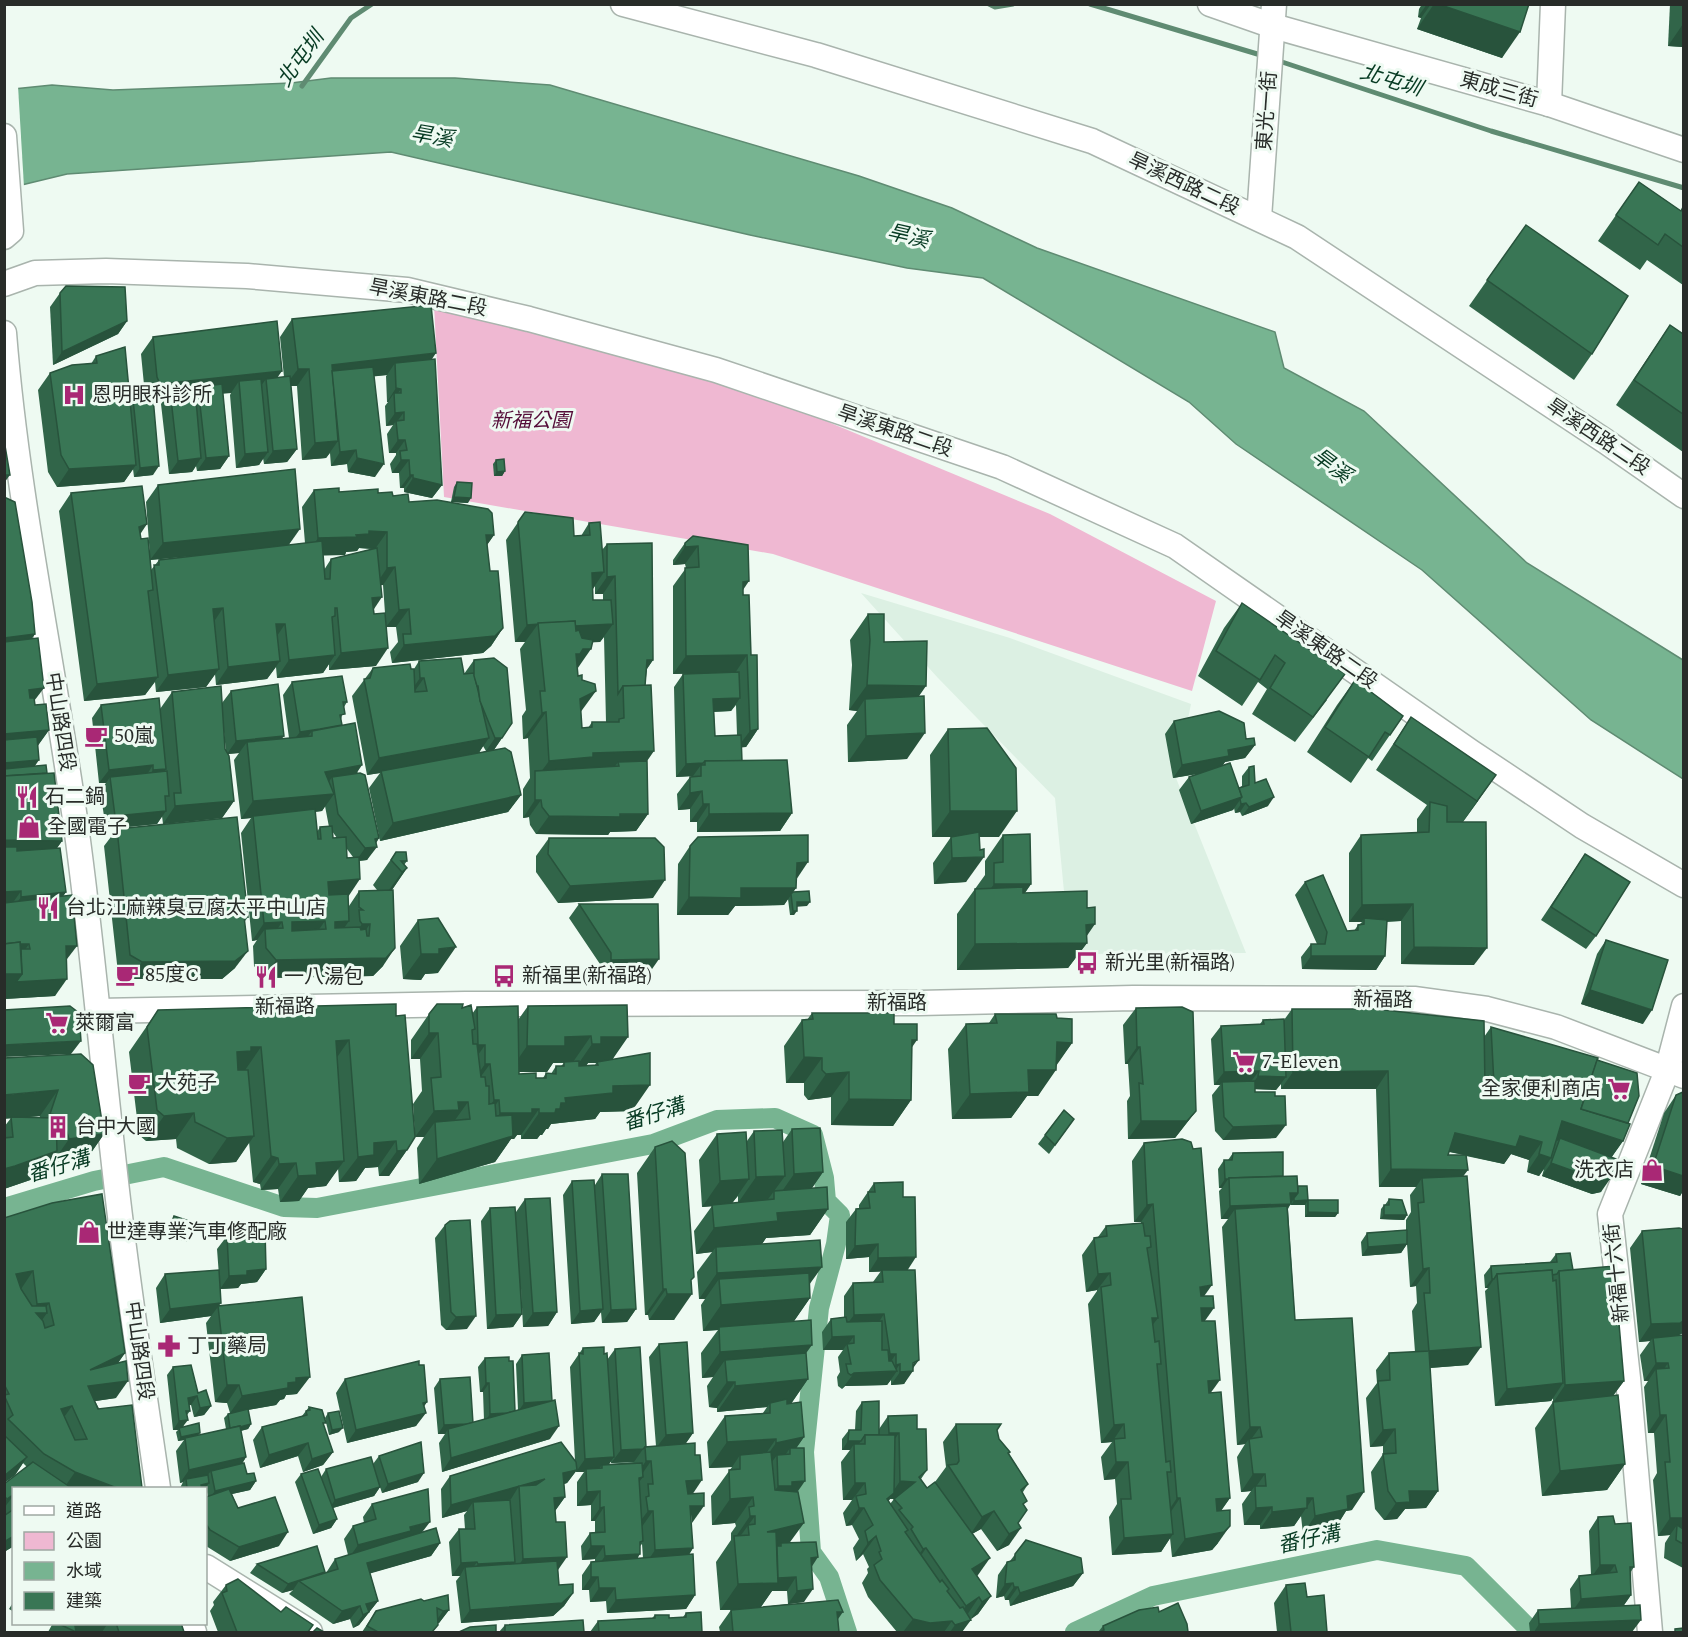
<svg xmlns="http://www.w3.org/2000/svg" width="1688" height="1637" viewBox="0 0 1688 1637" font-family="Spectral,'Noto Sans TC',serif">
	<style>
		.built { fill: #dcf0e3 }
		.green { fill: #efb8d2 }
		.water { fill: #77b491; stroke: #5f8b72; stroke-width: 1.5 }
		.pier { fill: #eefaf2 }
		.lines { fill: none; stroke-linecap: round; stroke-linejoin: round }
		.stream { stroke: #5f8b72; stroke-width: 5 }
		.canal { stroke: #77b491; stroke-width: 20 }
		.minor-casing { stroke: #a9b4ad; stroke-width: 27 }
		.minor { stroke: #fff; stroke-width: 24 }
		.wall { fill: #316549; fill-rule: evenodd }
		.shaded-wall { fill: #28533c }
		.building { fill: #397655; stroke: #28533c; stroke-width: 1.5; fill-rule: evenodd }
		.labels { text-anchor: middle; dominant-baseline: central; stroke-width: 6; stroke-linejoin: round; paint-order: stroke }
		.street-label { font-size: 20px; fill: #282c29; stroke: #eefaf2 }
		.poi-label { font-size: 20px; fill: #282c29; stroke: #eefaf2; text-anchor: start }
		.park-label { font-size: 20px; font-style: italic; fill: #550d39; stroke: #eefaf2 }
		.water-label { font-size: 21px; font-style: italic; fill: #073b23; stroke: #eefaf2 }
	</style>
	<rect width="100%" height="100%" fill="#eefaf2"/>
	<polygon class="built" points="861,593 1010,638 1191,704 1176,778 1246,953 1070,954 1055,798 938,678"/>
	<polygon class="green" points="434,305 710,373 1050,514 1216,601 1192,691 773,554 444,497"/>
	<polygon class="water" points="331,78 455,78 550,85 859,176 952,208 1037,248 1275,332 1284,368 1364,411 1527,563 1683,660 1683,779 1591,720 1422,570 1236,444 1189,402 983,278 907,268 750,235 391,152 67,174 5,189 4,90 52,85 113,90 291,83"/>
	<polygon class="pier" points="18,86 24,187 4,192 4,87"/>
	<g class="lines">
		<g class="stream">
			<polyline points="989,4 995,7 1013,4"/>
			<polyline points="1090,4 1264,56"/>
			<polyline points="1276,60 1491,131 1684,188"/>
			<polyline points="302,86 351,18 372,4"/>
		</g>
		<g class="canal">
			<polyline points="4,1208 94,1181 164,1167 284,1207 317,1208 653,1144 717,1120 775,1118 813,1135 824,1178 826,1201 840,1215 836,1244 819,1308 804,1452 811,1552 829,1577 847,1632"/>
			<polyline points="1075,1632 1153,1596 1377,1550 1466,1566 1532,1632"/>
		</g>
		<g class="minor-casing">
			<g id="minor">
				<polyline points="623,4 816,55 1092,141 1297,237 1605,441 1684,496"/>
				<polyline points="1210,4 1273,26 1549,104 1684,150"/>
				<polyline points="1549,104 1553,4"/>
				<polyline points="4,136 11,231 4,237"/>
				<polyline points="1259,218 1274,4"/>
				<polyline points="4,284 35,273 106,271 247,276 407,290 529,319 716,370 1002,467 1175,546 1471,752 1582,826 1684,885"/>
				<path d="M4 333C17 498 53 661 76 826 94 955 104 1086 120 1216 131 1307 145 1398 158 1488"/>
				<polyline points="98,1011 465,1004 919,1003 1133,998 1414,999 1487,1009 1556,1027 1684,1076"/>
				<polyline points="206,1567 310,1632"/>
				<polyline points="191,1624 194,1632"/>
				<polyline points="1650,1632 1628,1378 1610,1214 1667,1071 1684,1006"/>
			</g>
		</g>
		<use href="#minor" class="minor"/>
	</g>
	<g class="wall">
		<polygon points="1422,4 1529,4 1502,58 1417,29 1421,18 1418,17 1419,9"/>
		<polygon points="1670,4 1683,4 1683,47 1668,46"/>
		<polygon points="1639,182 1681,211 1683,207 1683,285 1647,260 1640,270 1598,241"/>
		<polygon points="1526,225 1592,354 1574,380 1469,306"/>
		<polygon points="60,293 127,321 118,334 53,365 50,307"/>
		<polygon points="292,319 432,359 442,485 432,498 404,492 404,488 400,488 399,473 392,473 390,464 396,455 396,453 389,453 387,434 393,425 386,426 385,406 388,402 387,402 386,376 387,375 374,376 375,477 348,472 347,464 331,466 330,453 326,458 302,460 297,386 291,386 297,449 287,462 264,464 263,458 259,465 236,468 230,395 231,393 223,393 229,456 220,469 197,471 196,466 192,472 169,474 161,404 164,400 154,401 153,475 134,477 133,469 124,482 57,487 48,472 38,390 50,373 91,364 96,356 130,403 133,399 146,398 145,395 141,354 153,337 278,377 284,377 280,337"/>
		<polygon points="1670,325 1683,334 1683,452 1616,405"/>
		<polygon points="496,460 505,471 502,476 494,476 493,464"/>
		<polygon points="457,482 468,503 451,502 454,487"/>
		<path d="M158 485 289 545 305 543 302 507 314 490 339 492 378 493 393 496 494 535 487 545 490 571 503 628 491 646 483 653 392 663 390 652 398 642 396 627H386L383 585H381L374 609 376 666 329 670V664L323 673 277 678 276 667 267 679 216 685 215 674 206 687 156 692 155 682 145 695 84 701 59 511 71 493 140 535 141 539 150 556 146 502ZM359 548 372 549 331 559 324 570 323 555H345L346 552 357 551ZM205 555 159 560 151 570 150 560Z"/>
		<polygon points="4,497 35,634 31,639 35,705 49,730 38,745 35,766 47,773 62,841 57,848 66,892 63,896 66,960 55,996 4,999"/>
		<path d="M525 512 574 536H581L589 523 602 550 607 544 653 660 647 669 645 686 648 814 636 831 610 832 608 835 536 834 530 825 529 817 523 818V789L530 778 528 738 523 739 522 716 526 710 520 649 525 642H515L506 540ZM595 586V594H603V600H593V589ZM604 637 606 722H592L588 728H582L577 668 592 642H600Z"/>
		<path d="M693 536 743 591 758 729 746 747H742V761L792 813 780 831 697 832V822H690V809L678 810 677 794 690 777 693 776 676 777 674 687 683 674 688 673 673 674V586L686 568 685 564 673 565V560L685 543ZM736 705 737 735 715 736 714 712 731 711Z"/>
		<polygon points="1242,603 1327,700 1295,742 1252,714 1267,689 1258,682 1242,706 1198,676 1224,628"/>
		<polygon points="868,614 884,642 919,697 907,759 848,762 847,725 857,711 849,710 852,665 850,640"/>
		<path d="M474 660 502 738 494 750 521 795 508 812 380 841 369 788 380 773 367 775 352 696 373 668 414 669 419 661 464 674ZM483 746 486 751 479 753Z"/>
		<polygon points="1355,680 1403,716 1372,761 1368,758 1351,783 1307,752 1337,705"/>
		<path d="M292 682 347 702 344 707 341 720 342 725 379 838 367 860 359 861 348 896 349 906 359 891 377 890 373 885 396 852 407 861 404 865 407 868 392 890 383 966 373 976 264 978 254 966 253 946 257 940 252 941 241 833 251 818 241 819 234 760 239 753 228 754 234 801 222 818 163 824 162 816 157 824 106 829 100 790 106 783H99L92 718 101 705 160 709 172 692 222 703 231 691 281 739 289 738 283 695ZM223 722 226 752 225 749ZM325 806 329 827H320L317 832 315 812 322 811ZM332 831 337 838H333ZM347 849 353 857 347 858Z"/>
		<polygon points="1411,717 1478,801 1463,822 1474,965 1401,964 1401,921 1387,922 1385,956 1376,970 1302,969 1301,957 1311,944 1317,944 1295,895 1305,882 1347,931 1354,931 1358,925 1360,924 1362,922 1349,922 1349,853 1361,835 1417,833 1417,819 1427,805 1376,770"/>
		<polygon points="1174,721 1246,739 1255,745 1245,758 1225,762 1223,765 1239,788 1242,786 1242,776 1249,767 1255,783 1268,806 1242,816 1240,812 1235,813 1234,808 1233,810 1191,824 1179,790 1189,777 1198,774 1173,778 1165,734"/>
		<polygon points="948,729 999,837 979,837 966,882 934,884 933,863 951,837 932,837 930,755"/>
		<polygon points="117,829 248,917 245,921 235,968 222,979 130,979 118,973 104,846"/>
		<polygon points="1003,835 1031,884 1025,893 1086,937 1087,943 1068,968 957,970 957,914 985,875 985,861"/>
		<polygon points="549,838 653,898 558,903 536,872 536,856"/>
		<polygon points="690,846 796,879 796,888 793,892 807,906 797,906 794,915 790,915 788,899 784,905 735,906 728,915 677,915 678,864"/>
		<polygon points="1585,854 1596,936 1586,949 1541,920"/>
		<polygon points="579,904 650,972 602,974 602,967 569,918"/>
		<polygon points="418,920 438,973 425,974 421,980 403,979 400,946"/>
		<polygon points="1606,940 1643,1024 1581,1004 1597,954"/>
		<path d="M627 1005 613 1059 632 1111 600 1112 595 1119 551 1124 548 1129H546L542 1135H540L537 1139H521V1135H517L514 1139H511L495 1162 419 1184 417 1148 424 1137H415L413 1104 422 1091 420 1059H411V1040L429 1014 462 1008 472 1014 477 1007 518 1020 528 1006ZM553 1063H564L561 1066H556L551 1074 546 1073 543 1078H536L519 1074V1072H547ZM588 1063H596L595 1065 586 1066Z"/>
		<polygon points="1136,1008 1196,1111 1175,1138 1128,1139 1127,1101 1130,1096 1128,1064 1125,1064 1123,1025"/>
		<path d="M1292 1009 1484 1037 1491 1027 1597 1060 1628 1123 1623 1141 1611 1158 1601 1192 1592 1194 1542 1176 1544 1169 1539 1176 1527 1172 1529 1160 1511 1154 1504 1164 1466 1156 1463 1176 1468 1365 1430 1368 1438 1491 1426 1508 1405 1509 1397 1519 1384 1520 1375 1509 1371 1472 1383 1454V1446L1370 1447 1366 1398 1377 1383 1376 1370 1389 1353 1415 1352 1412 1311 1417 1303 1416 1286 1410 1287 1407 1244 1401 1253 1362 1256 1361 1242 1367 1233 1406 1230V1220L1411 1212 1410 1195 1416 1187H1379L1376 1089H1281V1084L1276 1090 1255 1089V1092L1276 1138 1223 1140 1215 1131 1212 1095 1220 1085H1214L1211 1039 1221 1026 1260 1024 1263 1020H1284ZM1449 1152 1464 1155H1448Z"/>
		<polygon points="158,1010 396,1016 407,1150 389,1176 379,1176 378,1167 365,1168 356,1181 339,1182 338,1168 326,1186 308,1188 299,1201 280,1202 278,1189 261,1190 260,1184 253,1182 249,1142 236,1162 209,1164 177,1148 176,1139 146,1141 139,1135 129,1052"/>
		<polygon points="812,1013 894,1024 912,1049 911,1100 893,1126 831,1125 831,1097 808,1100 804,1095 804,1083 786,1083 784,1046 802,1020 807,1020"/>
		<polygon points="995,1014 1057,1018 1072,1043 1056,1065 1038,1096 1027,1096 1011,1118 952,1119 948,1049 966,1024 989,1023"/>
		<path d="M81 1054 104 1134 86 1160 51 1165 50 1162 39 1177 4 1189V1127L11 1118ZM40 1116 39 1118H19Z"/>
		<polygon points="1683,1092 1683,1191 1680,1196 1641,1184 1664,1113 1676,1095"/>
		<polygon points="1064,1110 1074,1119 1049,1154 1038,1144"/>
		<path d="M792 1129 823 1172 812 1188 828 1209 810 1235 766 1238 762 1244 810 1285V1298L794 1321 806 1353 808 1379 791 1404 804 1437 796 1448 798 1492 790 1542 812 1566 804 1602 789 1604 838 1620 839 1632H720L719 1627 731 1610H720L716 1562 731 1540V1533L736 1526 735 1523 712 1525 711 1496 732 1467 709 1468 707 1442 725 1416 763 1413 767 1407 717 1412V1408L709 1407 707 1386 713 1377 702 1378 701 1353 718 1330 703 1331 701 1305 705 1299H699L697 1272 712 1252 696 1254 694 1231 712 1206 702 1207 699 1160 717 1134 747 1141 754 1131 783 1142ZM738 1196V1203H732ZM772 1591H787L788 1604 761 1607Z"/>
		<polygon points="1144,1143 1204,1296 1205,1321 1210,1393 1230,1498 1221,1511 1218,1543 1212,1550 1172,1557 1170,1538 1161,1552 1112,1555 1109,1517 1117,1504 1115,1479 1104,1480 1101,1457 1112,1442 1101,1443 1088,1304 1097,1291 1097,1290 1086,1292 1082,1255 1094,1238 1098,1237 1106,1226 1141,1223 1141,1222 1134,1222 1132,1161"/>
		<polygon points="655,1147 691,1281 674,1320 649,1320 648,1315 645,1315 637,1173"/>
		<polygon points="1233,1153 1283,1176 1298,1186 1308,1200 1338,1213 1335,1217 1305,1217 1305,1205 1291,1205 1291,1203 1288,1209 1295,1320 1352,1510 1346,1511 1336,1527 1303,1534 1301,1516 1294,1526 1260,1529 1260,1525 1244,1525 1242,1504 1251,1491 1241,1492 1237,1457 1245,1444 1237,1445 1222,1227 1228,1219 1221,1219 1219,1191 1222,1188 1219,1188 1218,1169 1224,1160 1228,1160"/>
		<polygon points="602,1174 636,1309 627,1322 602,1323 601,1312 594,1322 571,1324 563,1195 572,1181 595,1185"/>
		<polygon points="874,1183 903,1197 913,1367 904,1384 891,1385 891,1380 887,1385 845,1386 842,1389 838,1386 837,1377 840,1372 838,1357 843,1350 823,1350 822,1332 831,1319 844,1317 844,1296 853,1283 873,1282 881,1271 869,1272 869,1257 846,1259 846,1222 856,1209 859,1208 859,1205"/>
		<polygon points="525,1199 557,1312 548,1326 523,1327 521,1287 522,1314 513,1327 487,1329 481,1221 490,1208 516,1212"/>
		<polygon points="1389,1199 1407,1215 1404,1220 1380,1219 1381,1209 1384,1205 1385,1205"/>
		<polygon points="174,1216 186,1242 166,1235 171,1221"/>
		<polygon points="4,1218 125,1353 118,1363 116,1398 95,1401 142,1488 14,1488 14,1546 4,1552 4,1516 6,1514 4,1512 4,1484 27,1467 23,1463 15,1475 4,1483"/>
		<polygon points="445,1225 467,1329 446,1330 441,1325 435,1238"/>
		<polygon points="1683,1229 1683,1333 1677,1336 1683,1335 1683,1568 1664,1558 1665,1543 1670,1535 1658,1536 1653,1480 1657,1473 1654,1433 1648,1433 1644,1387 1648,1381 1644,1381 1640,1355 1650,1341 1639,1342 1630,1248 1642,1231"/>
		<polygon points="234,1230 266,1269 257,1282 241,1284 238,1288 220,1289 217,1249 227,1236 231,1236"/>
		<polygon points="1556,1254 1573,1270 1624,1381 1613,1396 1625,1464 1607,1490 1542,1496 1535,1428 1553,1402 1553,1398 1551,1401 1495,1406 1485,1291 1488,1288 1485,1288 1484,1275 1491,1266 1550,1262"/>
		<polygon points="165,1274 218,1306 297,1394 286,1395 284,1399 280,1400 276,1405 248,1410 251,1424 248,1429 241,1431 246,1457 242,1464 247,1474 256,1481 250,1490 232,1494 238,1508 279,1546 230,1561 206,1546 206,1497 208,1497 206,1487 205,1488 180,1488 183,1482 180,1483 176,1451 184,1440 178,1441 176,1432 178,1430 173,1430 167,1375 173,1367 211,1406 204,1415 194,1417 191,1405 189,1405 190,1411 187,1415 183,1427 199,1435 226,1429 224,1418 228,1414 230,1413 227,1403 215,1402 206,1323 211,1316 160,1323 156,1288"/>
		<path d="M659 1344 693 1433 686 1443 692 1494 691 1523 693 1548 689 1555 695 1595 686 1609 607 1613 606 1601 590 1602 589 1590H582V1575L591 1562H595V1559L582 1560 581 1546 590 1533H595V1521H591V1505L577 1506V1482L584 1472H576V1471L567 1483 564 1484 565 1497 555 1511 558 1570 559 1585 573 1593 564 1606 553 1616 461 1623 456 1581 460 1576H452L449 1542 459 1529H465L464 1515 467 1511 442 1518 441 1489 450 1476 575 1461 570 1367 583 1348 604 1354 607 1360 615 1349 646 1447 656 1446 649 1357ZM611 1461V1463L634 1462 609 1464ZM642 1544 643 1558H638L640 1546Z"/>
		<polygon points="522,1355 550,1439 442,1472 439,1443 445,1434 438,1434 434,1388 440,1379 473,1423 484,1420 483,1392 480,1392 478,1367 485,1358 509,1361 515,1411 518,1410 516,1364"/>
		<polygon points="419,1365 427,1402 424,1406 416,1426 347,1443 336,1393 345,1379"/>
		<path d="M862 1402 879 1429 888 1416 917 1429 927 1470 921 1479 927 1488 935 1482 946 1467 943 1442 956 1424 997 1430 999 1439 1010 1452 1009 1454 1028 1484 1023 1492 1024 1506 1018 1523 1009 1545 997 1551 981 1529 972 1534 978 1575 977 1576 991 1596 978 1614 970 1619 962 1632H897L868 1597 862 1583 868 1573 867 1569 869 1567 863 1554 856 1561 853 1548 859 1539 852 1525 846 1526 843 1513 852 1500H843L841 1462 850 1450H842V1439L849 1430H855L856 1411ZM890 1499H894L890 1504 888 1501Z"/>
		<polygon points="309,1407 333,1452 323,1465 303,1472 298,1456 260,1468 253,1440 262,1427 302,1416"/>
		<polygon points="328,1413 339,1432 329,1435 325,1418"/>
		<polygon points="379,1456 418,1482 382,1493 380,1487 374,1496 333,1508 337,1519 331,1528 313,1534 295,1482 301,1474 321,1477 326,1469 373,1464"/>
		<polygon points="372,1504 440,1543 431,1556 370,1573 378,1601 359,1625 353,1628 350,1619 333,1624 289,1594 293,1590 282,1593 250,1573 257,1564 326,1573 335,1559 348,1555 344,1539 353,1526 364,1523 363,1517"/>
		<polygon points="1598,1517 1615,1524 1634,1567 1630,1573 1631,1595 1624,1605 1632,1632 1530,1632 1529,1623 1538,1610 1571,1608 1570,1589 1579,1576 1591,1575 1589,1531"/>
		<polygon points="1026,1540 1083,1573 1073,1586 1010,1606 1009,1600 1005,1600 1004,1596 996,1598 998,1575 1007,1562 1010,1561"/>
		<polygon points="226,1585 281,1612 308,1632 218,1632 210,1611 214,1605 213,1602"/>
		<polygon points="1286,1585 1307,1597 1327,1632 1277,1632 1274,1603"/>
		<polygon points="14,1601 14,1612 9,1609"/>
		<polygon points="424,1601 449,1610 439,1623 437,1623 432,1632 362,1632 376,1611"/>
		<polygon points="1159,1612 1188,1632 1098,1632 1103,1626"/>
		<polygon points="686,1613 702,1632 590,1632 598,1621 652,1618 655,1615 669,1618 683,1617"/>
		<polygon points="53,1623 181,1623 184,1632 48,1632"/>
		<polygon points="505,1625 584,1632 499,1632"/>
	</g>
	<g class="shaded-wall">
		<polygon points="1427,4 1431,4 1421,18 1418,17"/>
		<polygon points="1434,4 1438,4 1520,32 1502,58 1417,29"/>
		<polygon points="1683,24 1683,47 1668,46"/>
		<polygon points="127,321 118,334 53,365 62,352"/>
		<polygon points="436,353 424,371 395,363 387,375 333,381 332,365"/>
		<polygon points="298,369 309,369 297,386 285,386"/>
		<polygon points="282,371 270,388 266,379 258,390 239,381 231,393 199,396 198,387 191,397 170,390 164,400 147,402 160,384"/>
		<polygon points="396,388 401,389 394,398 394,393 388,402 387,402"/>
		<polygon points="404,412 396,423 396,421 393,425 386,426 395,413"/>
		<polygon points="398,440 405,440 396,453 389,453"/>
		<polygon points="338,441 326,458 302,460 315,443"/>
		<polygon points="297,449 287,462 264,464 273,451"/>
		<polygon points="356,450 347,464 331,466 340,452"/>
		<polygon points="268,452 259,465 236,468 245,454"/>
		<polygon points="229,456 220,469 197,471 206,458"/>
		<polygon points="201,458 192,472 169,474 178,461"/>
		<polygon points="357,458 384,464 375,477 348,472"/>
		<polygon points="401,460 409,460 399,473 392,473"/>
		<polygon points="136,465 124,482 57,487 69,469"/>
		<polygon points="159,466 153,475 134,477 140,468"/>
		<polygon points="505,471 502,476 494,476 497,472"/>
		<polygon points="4,475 10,475 4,483"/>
		<polygon points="410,475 413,475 404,488 400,488"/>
		<polygon points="413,478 442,485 432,498 404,492"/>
		<polygon points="454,497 471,498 468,503 451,502"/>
		<polygon points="147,524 135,542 139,527"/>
		<polygon points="300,529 288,546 150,560 163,543"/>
		<polygon points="369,531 387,532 375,549 359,548 357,551 346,552 345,555 306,556 318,538 356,535"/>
		<polygon points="486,535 494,535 482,552"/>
		<polygon points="698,546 685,564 673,565 685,547"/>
		<polygon points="395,567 383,585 375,586 387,568"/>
		<polygon points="604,572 592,590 592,573"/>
		<polygon points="615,576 603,594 595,594 607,577"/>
		<polygon points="749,581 737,599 743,582"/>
		<polygon points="382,597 370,615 372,598"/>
		<polygon points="223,608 211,626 213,609"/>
		<polygon points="409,609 396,627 386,627 399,610"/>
		<polygon points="276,624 285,624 273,642"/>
		<polygon points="538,624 525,642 515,642 527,625"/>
		<polygon points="613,624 600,642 541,645 545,628"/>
		<polygon points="503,628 491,646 483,653 392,663 404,645"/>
		<polygon points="35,634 23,652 4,654 4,638"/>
		<polygon points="388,648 376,666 329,670 341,653"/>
		<polygon points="583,649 591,649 573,675 576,654"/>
		<polygon points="335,655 323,673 277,678 289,660"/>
		<polygon points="747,655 735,673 673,674 686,656"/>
		<polygon points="647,660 653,660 641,677"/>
		<polygon points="280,661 267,679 216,685 228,667"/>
		<polygon points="219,669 206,687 156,692 168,675"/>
		<polygon points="158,677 145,695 84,701 97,684"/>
		<polygon points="420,678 424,678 412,695 408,695"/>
		<polygon points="867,685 926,686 908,712 865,699 857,711 849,710"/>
		<polygon points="44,688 31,705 29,690"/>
		<polygon points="596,691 577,717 580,699"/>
		<polygon points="740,698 731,711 704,712 713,699"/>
		<polygon points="546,712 528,738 523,739 542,713"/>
		<polygon points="342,727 312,736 312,731 303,743 290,745 300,732"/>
		<polygon points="758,729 746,747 737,748 750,731"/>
		<polygon points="49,730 37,747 4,750 4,734"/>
		<polygon points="925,733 907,759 848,762 866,736"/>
		<polygon points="284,736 274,749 247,742 239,753 227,754 236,741"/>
		<polygon points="489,738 477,755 381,771 380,773 367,775 379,758"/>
		<polygon points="495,738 502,738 493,751 486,751"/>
		<polygon points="1255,745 1245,758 1225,762 1219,770 1173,778 1182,765 1228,750"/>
		<polygon points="654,751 636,777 619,766 618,762 607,778 535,780 549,761 593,753"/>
		<polygon points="39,760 30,773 4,775 4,763"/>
		<polygon points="703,763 701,767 701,765 693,776 676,777 686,764"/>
		<polygon points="153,765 144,779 110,777 106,783 99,783 109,770"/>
		<polygon points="362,765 350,783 332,777 325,788 325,772"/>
		<polygon points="166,769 157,782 144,783 153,770"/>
		<polygon points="1496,775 1478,801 1459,827 1477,801"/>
		<polygon points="702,791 690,809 678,810 690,793"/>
		<polygon points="334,794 322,811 253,818 253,816 251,818 241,819 253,801"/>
		<polygon points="521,795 508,812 380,841 393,823"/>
		<polygon points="1242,797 1233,810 1191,824 1201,811"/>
		<polygon points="1274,797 1268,806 1242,816 1249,807"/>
		<polygon points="535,800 541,800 529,817 523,818"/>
		<polygon points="234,801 222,818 163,824 175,806"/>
		<polygon points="1246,803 1240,812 1235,813 1241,804"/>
		<polygon points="703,804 709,804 697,822 690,822"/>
		<polygon points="166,811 157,824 106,829 115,816"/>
		<polygon points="950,811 1017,811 999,837 932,837"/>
		<polygon points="792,813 780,831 697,832 709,814"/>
		<polygon points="648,814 636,831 610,832 608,835 536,834 549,816"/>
		<polygon points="379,838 373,847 377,847 367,860 356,861 365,848 375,839"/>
		<polygon points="4,840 62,841 49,859 4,858"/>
		<polygon points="984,857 966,882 934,884 952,858"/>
		<polygon points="808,862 796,880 797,863"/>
		<polygon points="407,868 389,894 384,897 402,872"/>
		<polygon points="360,879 348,897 316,900 328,882"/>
		<polygon points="665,880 653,898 558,903 570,886"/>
		<polygon points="994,884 1031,884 1013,909 976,910"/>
		<polygon points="741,888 796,888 784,905 735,906 728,915 677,915 689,897"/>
		<polygon points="21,891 12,904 4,905 4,892"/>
		<polygon points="66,892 57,905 12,910 21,897"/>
		<polygon points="797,902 810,902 807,906 794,907"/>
		<polygon points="1413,904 1401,921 1364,922 1364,918 1362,922 1349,922 1362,905"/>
		<polygon points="793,911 797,911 794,915 790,915"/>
		<polygon points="325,921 313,938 279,940 292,922"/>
		<polygon points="349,921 337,938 335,922"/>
		<polygon points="282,922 270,940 265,929 257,940 252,941 264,923"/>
		<polygon points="362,924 370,924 358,941 350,942"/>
		<polygon points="1095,924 1082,943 1087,943 1068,968 957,970 975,944 1086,925"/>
		<polygon points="29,944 17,961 4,945"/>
		<polygon points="66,946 77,946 64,963"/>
		<polygon points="456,947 438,973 425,974 421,980 403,979 421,954 439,949"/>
		<polygon points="1414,947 1487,948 1474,965 1401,964"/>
		<polygon points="395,948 383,966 373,976 264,978 276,960"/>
		<polygon points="248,951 235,968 222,979 130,979 142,962"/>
		<polygon points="1311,956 1385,956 1376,970 1302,969"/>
		<polygon points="659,959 650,972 602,974 611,960"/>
		<polygon points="4,974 22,974 67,979 55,996 4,999"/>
		<polygon points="1590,990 1652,1010 1643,1024 1581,1004"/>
		<polygon points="429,1033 438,1033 420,1059 411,1059"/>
		<polygon points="591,1036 573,1062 553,1063 547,1072 509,1072 527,1046 565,1037"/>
		<polygon points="601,1037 628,1037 610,1063 597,1062 596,1063 588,1063 583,1069 574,1070 592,1044"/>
		<polygon points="349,1040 331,1066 336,1041"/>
		<polygon points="912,1040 917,1040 899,1066"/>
		<polygon points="81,1041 71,1054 4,1057 4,1045"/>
		<polygon points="1057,1042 1072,1043 1054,1069"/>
		<polygon points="478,1045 485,1045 467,1071 460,1071"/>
		<polygon points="251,1047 261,1047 243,1073 236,1073 237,1052"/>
		<polygon points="1137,1047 1140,1047 1128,1064 1125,1064"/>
		<polygon points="804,1057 822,1058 804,1083 786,1083"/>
		<polygon points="485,1064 490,1064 471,1090 467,1090"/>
		<polygon points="1028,1070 1056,1070 1038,1096 1027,1096 1011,1118 952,1119 970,1094"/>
		<polygon points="1259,1071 1249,1084 1222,1082 1220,1085 1214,1085 1224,1072"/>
		<polygon points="1388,1071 1376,1089 1281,1089 1293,1072"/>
		<polygon points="849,1072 831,1097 808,1100 826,1074"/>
		<polygon points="1258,1076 1286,1077 1276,1090 1249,1089"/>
		<polygon points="1506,1082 1494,1099 1482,1101 1494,1084"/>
		<polygon points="650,1085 632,1111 600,1112 595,1119 551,1124 548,1129 546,1129 542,1135 540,1135 537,1139 521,1139 539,1113 565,1098 613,1086"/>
		<polygon points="1507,1087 1544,1095 1532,1113 1494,1105"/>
		<polygon points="58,1090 40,1116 4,1119 4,1095"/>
		<polygon points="849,1099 911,1100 893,1126 831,1125"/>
		<polygon points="494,1100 499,1100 481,1126 476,1126"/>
		<polygon points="458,1102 468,1102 450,1127 435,1122 424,1137 415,1137 434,1111"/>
		<polygon points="532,1109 539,1109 521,1135 517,1135 514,1139 511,1139 495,1162 419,1184 437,1159 482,1139 500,1113"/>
		<polygon points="1196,1111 1175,1138 1128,1139 1141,1121"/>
		<polygon points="194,1113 176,1139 146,1141 164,1116"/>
		<polygon points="50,1114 62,1116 44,1141 32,1140"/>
		<polygon points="1562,1121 1623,1141 1611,1158 1560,1138 1558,1141 1550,1138"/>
		<polygon points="1286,1125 1276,1138 1223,1140 1233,1127"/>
		<polygon points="1455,1133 1520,1136 1542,1142 1529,1160 1511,1154 1504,1164 1442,1150"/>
		<polygon points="104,1134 86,1160 51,1165 69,1139"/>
		<polygon points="254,1136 236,1162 209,1164 227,1138"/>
		<polygon points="396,1141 378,1167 365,1168 356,1181 339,1182 358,1157 374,1143"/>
		<polygon points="407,1150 389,1176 379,1176 397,1151"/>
		<polygon points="57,1151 39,1177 4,1189 4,1169"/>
		<polygon points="1539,1154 1551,1158 1539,1176 1527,1172"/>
		<polygon points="271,1156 278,1158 260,1184 253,1182"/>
		<polygon points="344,1161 326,1186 308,1188 299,1201 280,1202 298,1176 316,1163"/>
		<polygon points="296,1163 278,1189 261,1190 279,1164"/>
		<polygon points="1551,1163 1610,1179 1601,1192 1592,1194 1542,1176"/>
		<polygon points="1653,1166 1683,1176 1683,1191 1680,1196 1641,1184"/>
		<polygon points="1391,1169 1468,1170 1455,1187 1422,1178 1416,1187 1379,1187"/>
		<polygon points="823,1172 805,1198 776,1200 794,1174"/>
		<polygon points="785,1176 766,1202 738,1203 756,1177"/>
		<polygon points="749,1179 731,1205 702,1207 720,1181"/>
		<polygon points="1225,1179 1228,1179 1222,1188 1219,1188"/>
		<polygon points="1290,1193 1298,1193 1281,1218 1235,1209 1228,1219 1221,1219 1230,1206"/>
		<polygon points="1308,1200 1305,1205 1291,1205 1294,1201"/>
		<polygon points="1153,1204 1141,1222 1134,1222 1147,1205"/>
		<polygon points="828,1209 810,1235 766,1238 760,1247 716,1247 712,1252 696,1254 714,1228 777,1213"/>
		<polygon points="1308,1212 1338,1213 1335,1217 1305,1217"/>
		<polygon points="1384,1215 1407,1215 1404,1220 1380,1219"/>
		<polygon points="169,1230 189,1238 186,1242 166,1235"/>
		<polygon points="878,1244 869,1257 846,1259 855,1246"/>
		<polygon points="1407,1244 1401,1253 1362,1256 1368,1247"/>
		<polygon points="916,1257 907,1271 869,1272 878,1258"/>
		<polygon points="822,1267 804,1292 719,1279 705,1299 699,1299 717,1273"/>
		<polygon points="1429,1268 1416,1286 1410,1287 1423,1269"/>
		<polygon points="266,1269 257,1282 241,1284 238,1288 220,1289 229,1276 247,1271"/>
		<polygon points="33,1271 21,1289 16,1274"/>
		<polygon points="1110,1273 1097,1290 1086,1292 1098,1274"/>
		<polygon points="1492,1279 1494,1279 1488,1288 1485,1288"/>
		<polygon points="1212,1285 1200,1302 1200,1287"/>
		<polygon points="663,1289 666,1289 648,1315 645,1315"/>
		<polygon points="667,1294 692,1294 674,1320 649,1320"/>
		<polygon points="810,1298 792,1324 719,1327 718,1330 703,1331 721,1305"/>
		<polygon points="49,1303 42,1313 47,1313 35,1330 24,1321 37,1304"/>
		<polygon points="221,1303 211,1316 160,1323 170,1309"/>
		<polygon points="1201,1308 1214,1308 1202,1325"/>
		<polygon points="603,1309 594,1322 571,1324 580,1311"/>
		<polygon points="636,1309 627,1322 602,1323 611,1310"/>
		<polygon points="557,1312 548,1326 523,1327 533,1313"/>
		<polygon points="522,1314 513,1327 487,1329 496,1315"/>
		<polygon points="884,1314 875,1328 844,1328 854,1315"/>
		<polygon points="476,1316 467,1329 446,1330 456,1317"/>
		<polygon points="1152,1318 1158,1318 1145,1335"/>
		<polygon points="1683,1321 1683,1333 1667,1341 1653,1338 1650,1341 1639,1342 1651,1324"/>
		<polygon points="854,1336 847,1346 847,1344 843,1350 823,1350 832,1337"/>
		<polygon points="812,1345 794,1370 725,1360 713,1377 702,1378 720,1352"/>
		<polygon points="1481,1347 1468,1365 1416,1369 1429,1351"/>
		<polygon points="125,1353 112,1371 90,1370"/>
		<polygon points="890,1354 896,1354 887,1367 880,1367"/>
		<polygon points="919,1360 911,1371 913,1371 904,1384 891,1385 900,1372"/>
		<polygon points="1656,1363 1668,1363 1657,1379 1656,1369 1648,1381 1644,1381"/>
		<polygon points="900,1364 895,1371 897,1371 887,1385 845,1386 842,1389 854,1373 892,1372 896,1365"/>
		<polygon points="310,1377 297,1394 286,1395 284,1399 280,1400 276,1405 230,1413 242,1396 288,1383 296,1378"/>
		<polygon points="808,1379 790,1405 770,1403 767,1407 717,1412 735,1386"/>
		<polygon points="1220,1380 1207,1398 1208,1381"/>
		<polygon points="128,1381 116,1398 76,1404 88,1386"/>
		<polygon points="1624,1381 1611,1398 1553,1403 1565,1385"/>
		<polygon points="727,1382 735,1382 717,1408 709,1407"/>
		<polygon points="486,1383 489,1383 483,1392 480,1392"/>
		<polygon points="1563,1383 1551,1401 1495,1406 1507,1389"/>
		<polygon points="227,1385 239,1385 227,1403 215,1402"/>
		<polygon points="197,1396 191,1405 182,1407 188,1398"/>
		<polygon points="552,1401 518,1412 524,1403"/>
		<polygon points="427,1402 418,1415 426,1413 416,1426 347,1443 356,1430"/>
		<polygon points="72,1406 60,1423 61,1409"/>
		<polygon points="211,1406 204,1415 194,1417 200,1408"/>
		<polygon points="516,1413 484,1423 490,1414"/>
		<polygon points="1660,1415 1666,1415 1654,1433 1648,1433"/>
		<polygon points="188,1420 181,1429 179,1428 178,1430 173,1430 179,1421"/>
		<polygon points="251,1424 248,1429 227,1434 231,1429"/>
		<polygon points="473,1424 448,1429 445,1434 438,1434 444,1425"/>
		<polygon points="1124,1424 1112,1442 1101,1443 1114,1425"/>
		<polygon points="559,1426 550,1439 442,1472 451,1458"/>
		<polygon points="1250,1427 1260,1427 1249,1442 1249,1439 1245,1444 1237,1445"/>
		<polygon points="343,1428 339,1432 329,1435 332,1430"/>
		<polygon points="1395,1429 1383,1446 1370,1447 1383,1430"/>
		<polygon points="200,1433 197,1437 185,1438 184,1440 178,1441 181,1437"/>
		<polygon points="693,1433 684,1446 656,1448 666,1435"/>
		<polygon points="889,1433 899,1433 887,1450 876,1450"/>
		<polygon points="804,1437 786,1463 790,1454 790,1448 779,1464 777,1455 769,1466 758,1468 776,1443"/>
		<polygon points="776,1439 758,1465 740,1455 732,1467 709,1468 727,1442"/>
		<polygon points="848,1441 861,1441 855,1450 854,1444 850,1450 842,1450"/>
		<polygon points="308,1443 298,1456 260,1468 269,1455"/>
		<polygon points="643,1449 634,1462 611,1463 621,1450"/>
		<polygon points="333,1452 323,1465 303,1472 312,1459"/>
		<polygon points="27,1457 15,1475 4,1483 4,1476"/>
		<polygon points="246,1457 237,1471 211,1471 206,1477 186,1479 183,1482 180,1483 189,1470"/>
		<polygon points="614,1457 605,1470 602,1465 597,1471 586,1469 584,1472 576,1472 585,1459"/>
		<polygon points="646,1461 651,1461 640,1477 643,1477 633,1490 634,1478"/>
		<polygon points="1116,1462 1128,1462 1115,1479 1104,1480"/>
		<polygon points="1625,1464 1607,1490 1542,1496 1560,1471"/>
		<polygon points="577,1470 567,1483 554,1487 563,1473"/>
		<polygon points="75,1472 117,1488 64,1488"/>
		<polygon points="424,1473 418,1482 382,1493 388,1484"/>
		<polygon points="1253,1474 1265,1474 1255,1488 1255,1486 1251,1491 1241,1492"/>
		<polygon points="545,1479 520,1496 519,1486 511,1499 474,1509 473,1502 467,1511 442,1518 451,1505"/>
		<polygon points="702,1480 690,1498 674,1499 686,1481"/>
		<polygon points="256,1481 250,1490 209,1499 215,1491"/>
		<polygon points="805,1481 787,1507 760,1512 778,1486 792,1482"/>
		<polygon points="900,1481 915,1482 902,1499 890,1499 881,1511 887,1499 890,1496"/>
		<polygon points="209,1483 205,1488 199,1488 201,1485"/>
		<polygon points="855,1483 865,1483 852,1500 843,1500"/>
		<polygon points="380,1487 374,1496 329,1509 335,1500"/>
		<polygon points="600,1491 591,1505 577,1506 587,1492"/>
		<polygon points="1409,1491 1438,1491 1426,1508 1405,1509 1397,1519 1384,1520 1396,1503"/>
		<polygon points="1364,1492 1352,1510 1346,1511 1336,1527 1303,1534 1315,1516 1347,1496"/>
		<polygon points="14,1494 14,1495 4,1508 4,1502 7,1499"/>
		<polygon points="565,1497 555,1511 554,1498"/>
		<polygon points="753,1497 735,1523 712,1525 730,1499"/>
		<polygon points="1177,1498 1180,1498 1168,1516 1165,1516"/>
		<polygon points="1230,1498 1217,1516 1216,1499"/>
		<polygon points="1307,1498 1313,1498 1294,1526 1260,1529 1272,1512"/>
		<polygon points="690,1506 704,1506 692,1523"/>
		<polygon points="604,1507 595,1521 591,1521 600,1508"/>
		<polygon points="1272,1507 1260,1525 1244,1525 1256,1508"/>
		<polygon points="859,1508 864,1508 852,1525 846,1526"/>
		<polygon points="648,1511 653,1511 641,1528 635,1528"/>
		<polygon points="994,1511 981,1529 970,1535 982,1517"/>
		<polygon points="750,1516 755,1516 736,1542 735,1538"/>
		<polygon points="1670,1518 1683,1518 1683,1525 1677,1535 1677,1525 1670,1535 1658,1536"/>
		<polygon points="337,1519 331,1528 313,1534 319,1525"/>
		<polygon points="430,1522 420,1535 349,1558 358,1545 410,1527"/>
		<polygon points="804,1523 785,1549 781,1543 775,1552 767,1532"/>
		<polygon points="1230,1526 1218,1543 1212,1550 1172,1557 1185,1539"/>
		<polygon points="1021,1528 1009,1545 997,1551 1009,1534"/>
		<polygon points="288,1532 279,1546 230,1561 239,1547"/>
		<polygon points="1173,1534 1161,1552 1112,1555 1124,1538"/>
		<polygon points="14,1536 14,1546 4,1552 4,1542"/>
		<polygon points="876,1536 863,1554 856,1561 868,1543"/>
		<polygon points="440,1543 431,1556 358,1577 367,1563"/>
		<polygon points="591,1546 604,1546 595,1559 582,1560"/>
		<polygon points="693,1548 681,1566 643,1568 655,1550"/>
		<polygon points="926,1548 914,1566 910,1566 923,1549"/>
		<polygon points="640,1554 631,1568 596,1569 605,1556"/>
		<polygon points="567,1557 558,1570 514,1573 523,1559"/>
		<polygon points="818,1557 809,1571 811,1558"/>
		<polygon points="990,1558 978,1575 959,1587 972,1569"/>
		<polygon points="477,1562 468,1575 465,1567 460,1576 452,1576 461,1563"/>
		<polygon points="515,1562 506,1575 468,1578 478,1564"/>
		<polygon points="1600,1565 1615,1565 1606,1578 1591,1578"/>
		<polygon points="1083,1573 1073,1586 1010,1606 1020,1593"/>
		<polygon points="591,1577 598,1577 589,1590 582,1590"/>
		<polygon points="796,1577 787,1591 772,1591 760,1608 720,1610 738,1584 772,1579"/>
		<polygon points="299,1581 293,1590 282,1593 288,1584"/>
		<polygon points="1013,1583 1004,1596 996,1598 1005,1584"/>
		<polygon points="1014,1587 1018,1587 1009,1600 1005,1600"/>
		<polygon points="599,1588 615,1588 606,1601 590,1602"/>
		<polygon points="813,1589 804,1602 788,1604 797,1591"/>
		<polygon points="573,1593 564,1606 553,1616 461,1623 470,1610"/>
		<polygon points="695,1595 686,1609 607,1613 616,1600"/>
		<polygon points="1631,1595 1622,1608 1572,1612 1581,1599"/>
		<polygon points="991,1596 978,1614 970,1620 982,1602"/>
		<polygon points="979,1597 967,1615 954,1623 966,1606"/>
		<polygon points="378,1601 359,1625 353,1628 363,1615 366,1604"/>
		<polygon points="360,1606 350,1619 333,1624 342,1611"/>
		<polygon points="449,1610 439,1623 434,1624 443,1611"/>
		<polygon points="837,1612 843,1612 831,1629"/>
		<polygon points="913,1619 952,1621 944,1632 903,1632"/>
		<polygon points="971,1620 962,1632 950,1632 955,1625"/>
		<polygon points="1641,1620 1632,1632 1534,1632 1539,1624"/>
		<polygon points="91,1623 108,1623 102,1632 74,1632 75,1626"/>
	</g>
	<g class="building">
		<polygon points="1438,4 1529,4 1520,32"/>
		<polygon points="1639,182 1681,211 1683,207 1683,247 1665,234 1658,245 1616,215"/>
		<polygon points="1526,225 1628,296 1592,354 1487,280"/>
		<polygon points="66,286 125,287 127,321 62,352 60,293"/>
		<polygon points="431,305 436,353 332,365 338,441 315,443 309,369 298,369 292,319"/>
		<polygon points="277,321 282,371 160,384 157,377 153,337"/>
		<polygon points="1670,325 1683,334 1683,414 1634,380"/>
		<polygon points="125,347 136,465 69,469 61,455 50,373 72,365 97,363 96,356"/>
		<polygon points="435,359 442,485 413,478 413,475 410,475 409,460 401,460 400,451 407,450 405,440 398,440 396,421 404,420 404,412 395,413 394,393 401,393 401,389 396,388 395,363"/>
		<polygon points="373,367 384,464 357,458 356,450 340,452 332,371"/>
		<polygon points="290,376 297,449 273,451 266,379"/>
		<polygon points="261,379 268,452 245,454 239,381"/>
		<polygon points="222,384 229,456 206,458 198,387"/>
		<polygon points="195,388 201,458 178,461 170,390"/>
		<polygon points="153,397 159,466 140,468 133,399"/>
		<polygon points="4,440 10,475 4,475"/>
		<polygon points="504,459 505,471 497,472 496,460"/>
		<polygon points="295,469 300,529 163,543 158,485"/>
		<polygon points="457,482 472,483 471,498 454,497"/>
		<polygon points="142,486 147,524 139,527 141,539 148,538 153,590 148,591 158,677 97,684 71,493"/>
		<polygon points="339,488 339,492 378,489 378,493 392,492 393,496 408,494 409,502 437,500 488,509 492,513 494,535 486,535 490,571 498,571 503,628 495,636 404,645 403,634 411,634 409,609 399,610 395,567 387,568 387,532 369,531 369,534 356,535 357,537 318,538 314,490"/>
		<polygon points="4,497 15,502 32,602 35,634 4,638"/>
		<polygon points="525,512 573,518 574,536 590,535 589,523 600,522 604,572 592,573 593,600 611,600 613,624 575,626 575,621 527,625 518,522"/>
		<polygon points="693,536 748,545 749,581 743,582 743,595 749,595 751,655 757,655 758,729 750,731 747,655 686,656 685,568 699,567 698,546 685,547 685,543"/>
		<polygon points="322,541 325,579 330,579 331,559 377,548 382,597 372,598 374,614 385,613 388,648 341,653 337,608 335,608 335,616 332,617 335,655 289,660 285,624 276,624 280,661 228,667 223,608 213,609 219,669 168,675 154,565 159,565 159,560"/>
		<polygon points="652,543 653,660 647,660 645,686 623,686 618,694 615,576 607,577 607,544"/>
		<polygon points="1242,603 1345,674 1313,717 1270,688 1285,663 1275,655 1260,680 1216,651"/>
		<polygon points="868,614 884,614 884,642 927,641 926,686 867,685 870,640"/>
		<polygon points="575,621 576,631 579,630 582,638 593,640 591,649 583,649 580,654 576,654 578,676 582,675 582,680 595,684 596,691 580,699 582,728 592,727 592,722 619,722 619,719 624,718 623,686 651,685 654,751 593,753 593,757 549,761 546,712 542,713 540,691 545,691 538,623"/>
		<polygon points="38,638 44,688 29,690 30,698 34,698 35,705 46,704 49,730 4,734 4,642"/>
		<polygon points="461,658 464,674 474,673 489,738 379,758 364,679 370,678 373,668 410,664 411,669 414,669 415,692 427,691 424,678 420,678 419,661"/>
		<polygon points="494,658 507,668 512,723 502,738 495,738 480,701 478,686 477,686 474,676 474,660"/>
		<polygon points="739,672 740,698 713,699 715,736 741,735 742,761 705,761 703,763 686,764 683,674"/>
		<polygon points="342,676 347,702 343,702 345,714 340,715 342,725 320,729 300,732 292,682"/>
		<polygon points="1355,680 1403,716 1390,735 1385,732 1369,757 1325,727"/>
		<polygon points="278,684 284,736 236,741 231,691"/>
		<polygon points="221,686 225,749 229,756 234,801 175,806 174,793 181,793 172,692"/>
		<polygon points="924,696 925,733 866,736 865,699"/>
		<polygon points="159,698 166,769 153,770 153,765 109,770 101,705"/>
		<polygon points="1219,711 1244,723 1246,739 1254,738 1255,745 1228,750 1229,756 1182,765 1174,721"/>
		<polygon points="1411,717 1496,775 1477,801 1394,744"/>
		<polygon points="355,723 362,765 325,772 334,794 253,801 247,742 312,736 312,731"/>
		<polygon points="987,728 1016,768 1017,811 950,811 948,729"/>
		<polygon points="37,737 39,760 4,763 4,740"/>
		<polygon points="505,748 511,752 521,795 393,823 381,771"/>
		<polygon points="787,760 792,813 709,814 709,804 703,804 702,791 690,793 690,777 701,776 701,765 705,765 705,761"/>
		<polygon points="647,761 648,814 620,814 620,817 549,816 542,807 541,800 535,800 535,771 619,766 618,762"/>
		<polygon points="1230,763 1242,797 1201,811 1189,777"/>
		<polygon points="46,765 47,773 4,776 4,769"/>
		<polygon points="1254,766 1255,783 1266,779 1274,797 1249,807 1246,803 1241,804 1240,799 1242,797 1239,788 1249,785 1249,767"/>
		<polygon points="167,771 169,796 165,796 166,811 115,816 110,777"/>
		<polygon points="54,773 62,841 4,840 4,776"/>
		<polygon points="360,773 365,775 379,838 375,839 377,847 365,848 338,814 332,777"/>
		<polygon points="1430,802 1447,806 1447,822 1486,822 1487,948 1414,947 1413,904 1362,905 1361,835 1429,832"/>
		<path d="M315 809 318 839H321L320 827 332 826 333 838 346 837 347 858 359 857 360 879 328 882 329 895 348 894 349 921 335 922V928L360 927 361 930 366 929 367 936H369L370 924H362L360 921 359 910H363L359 907V891L393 890 395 948 386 958 276 960 266 948 265 929 283 928 282 922 264 923 253 816ZM325 921 326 929 292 931V922Z"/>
		<polygon points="237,817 248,917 244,916 248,951 235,961 142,962 130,955 117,829"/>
		<polygon points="979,832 980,850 984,849 984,857 952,858 951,837"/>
		<polygon points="1030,834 1031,884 994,884 994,863 1003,862 1003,835"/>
		<polygon points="808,835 808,862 797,863 796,888 741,888 741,898 689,897 690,846 698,837"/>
		<polygon points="549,838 655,838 664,847 665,880 570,886 548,854"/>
		<polygon points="4,847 17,847 17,851 60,848 66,892 21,897 21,891 4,892"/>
		<polygon points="396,852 406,852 407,861 401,861 407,868 402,872 391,860"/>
		<polygon points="1585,854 1630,882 1596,936 1551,907"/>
		<polygon points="1323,875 1347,931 1358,930 1358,925 1364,924 1364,918 1387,920 1385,956 1311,956 1311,944 1325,944 1327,932 1305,882"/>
		<polygon points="1023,887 1023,893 1087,891 1087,908 1095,907 1095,924 1086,925 1087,943 975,944 975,889"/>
		<polygon points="809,891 810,902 797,902 797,911 793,911 791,894 793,892"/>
		<polygon points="72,895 77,946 66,946 67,979 16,982 22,974 21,949 30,949 29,944 20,944 20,942 4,944 4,903"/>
		<polygon points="579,904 658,904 659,959 611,960 611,953"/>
		<polygon points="438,918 456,947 439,949 439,954 421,954 418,920"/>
		<polygon points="1606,940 1668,960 1652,1010 1590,990"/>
		<polygon points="20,942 22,974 4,974 4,944"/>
		<polygon points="396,1004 396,1016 405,1015 415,1137 407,1150 397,1151 396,1141 374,1143 374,1155 358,1157 349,1040 336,1041 344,1161 316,1163 317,1175 298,1176 296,1163 279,1164 278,1158 271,1156 261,1047 251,1047 251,1051 237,1052 238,1070 248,1070 254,1136 227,1138 195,1122 194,1113 164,1116 157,1110 147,1027 158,1010"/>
		<polygon points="437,1004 463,1004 462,1008 471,1005 475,1029 472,1030 473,1044 477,1044 481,1077 485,1077 486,1086 489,1086 489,1104 495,1103 496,1116 512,1115 513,1136 437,1159 435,1122 470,1119 468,1102 458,1102 459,1110 434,1111 431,1078 441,1077 438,1033 429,1033 429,1014"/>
		<polygon points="627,1005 628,1037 601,1037 601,1044 592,1044 591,1036 565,1037 565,1046 527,1046 528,1006"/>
		<polygon points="70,1006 79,1013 81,1041 4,1045 4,1010"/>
		<polygon points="518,1006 519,1074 536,1073 536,1078 546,1078 546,1073 556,1074 556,1066 564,1066 564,1062 579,1061 579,1066 598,1065 597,1062 650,1053 650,1085 613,1086 613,1093 565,1098 566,1103 561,1103 560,1109 556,1109 555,1113 539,1113 539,1109 532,1109 532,1113 500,1113 499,1100 494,1100 490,1064 485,1064 485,1045 478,1045 477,1007"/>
		<polygon points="1182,1007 1193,1012 1196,1111 1187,1121 1141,1121 1139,1083 1143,1084 1140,1047 1137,1047 1136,1008"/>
		<polygon points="1292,1009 1375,1009 1484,1021 1485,1088 1501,1087 1544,1098 1544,1095 1507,1087 1506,1082 1494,1084 1491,1027 1598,1058 1581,1109 1630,1124 1623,1141 1562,1121 1551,1158 1539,1154 1542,1142 1520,1136 1516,1147 1455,1133 1448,1155 1466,1155 1468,1170 1391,1169 1388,1071 1293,1072"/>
		<polygon points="812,1013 894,1013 894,1024 917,1024 917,1040 912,1040 911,1100 849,1099 849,1072 826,1074 822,1070 822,1058 804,1057 802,1020 813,1019"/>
		<polygon points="995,1014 1056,1014 1057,1018 1072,1019 1072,1043 1057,1042 1056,1070 1028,1070 1029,1092 970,1094 966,1024 997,1023"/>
		<polygon points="1284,1019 1286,1077 1258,1076 1259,1071 1224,1072 1221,1026 1264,1024 1263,1020"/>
		<polygon points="81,1054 93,1065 104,1134 69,1139 62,1116 50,1114 58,1090 4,1095 4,1058"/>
		<polygon points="1597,1060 1637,1073 1639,1096 1628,1123 1581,1109"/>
		<polygon points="1255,1081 1255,1092 1275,1092 1275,1096 1285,1096 1286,1125 1233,1127 1224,1117 1222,1082"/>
		<polygon points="1683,1092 1683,1176 1653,1166 1676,1095"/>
		<polygon points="1064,1110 1074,1119 1055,1145 1045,1135"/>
		<polygon points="11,1117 56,1118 57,1151 15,1166 4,1169 4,1138 13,1137"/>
		<polygon points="820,1128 823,1172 794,1174 792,1129"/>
		<polygon points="782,1130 785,1176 756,1177 754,1131"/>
		<polygon points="746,1132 749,1179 720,1181 717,1134"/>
		<polygon points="1560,1138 1616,1159 1610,1179 1601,1181 1551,1163"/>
		<polygon points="1182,1139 1191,1142 1193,1149 1201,1148 1212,1285 1200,1287 1201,1296 1213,1296 1214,1308 1201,1308 1202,1321 1215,1321 1220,1380 1208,1381 1209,1393 1221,1392 1230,1498 1216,1499 1217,1511 1230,1510 1230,1526 1224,1532 1185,1539 1180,1498 1177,1498 1153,1204 1147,1205 1144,1143"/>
		<polygon points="672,1141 685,1153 694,1277 691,1280 692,1294 667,1294 666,1289 663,1289 655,1147"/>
		<polygon points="1283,1152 1283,1176 1229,1178 1229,1179 1225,1179 1224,1160 1232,1160 1233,1153"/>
		<polygon points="602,1174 628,1174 636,1309 611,1310"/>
		<polygon points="1297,1176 1298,1193 1290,1193 1291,1204 1230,1206 1229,1178"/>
		<polygon points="1467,1176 1481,1347 1429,1351 1438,1491 1409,1491 1410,1502 1396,1503 1388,1491 1383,1454 1396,1453 1395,1429 1383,1430 1378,1381 1390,1380 1389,1353 1429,1351 1424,1293 1430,1293 1429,1268 1423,1269 1418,1203 1424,1202 1422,1178"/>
		<polygon points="594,1180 603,1309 580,1311 572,1181"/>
		<polygon points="903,1182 903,1197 915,1197 916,1257 878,1258 878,1244 855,1246 856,1209 870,1208 868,1192 875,1192 874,1183"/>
		<polygon points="1298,1186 1307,1186 1308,1200 1294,1201 1294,1198 1298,1193"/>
		<polygon points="827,1187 828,1209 777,1213 778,1221 714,1228 712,1205 774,1199 774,1191"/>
		<path d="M102 1194 125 1353 90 1370 126 1361 128 1381 88 1386 98 1409 132 1405 142 1488H117L75 1472 44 1454 8 1419 13 1415 4 1395 9 1394 4 1384V1218L52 1203ZM33 1271 37 1304 49 1303 54 1325 45 1328 43 1321 36 1313H47L46 1306H32L21 1289 16 1274ZM72 1406 87 1439 75 1440 61 1409Z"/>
		<polygon points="550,1198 557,1312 533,1313 525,1199"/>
		<polygon points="1389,1199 1402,1200 1407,1215 1384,1215 1384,1205 1389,1205"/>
		<polygon points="1308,1200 1338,1200 1338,1213 1308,1212"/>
		<polygon points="1287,1206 1295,1320 1352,1318 1364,1492 1347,1496 1348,1509 1315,1516 1313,1498 1307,1498 1307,1508 1272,1512 1272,1507 1256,1508 1255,1486 1266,1486 1265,1474 1253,1474 1249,1439 1262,1437 1260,1427 1250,1427 1235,1209"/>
		<polygon points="515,1207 522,1314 496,1315 490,1208"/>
		<polygon points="174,1216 195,1223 189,1238 169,1230"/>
		<polygon points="470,1220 476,1316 456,1317 451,1312 445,1225 450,1221"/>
		<polygon points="1143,1223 1145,1236 1150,1236 1151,1247 1147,1248 1158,1318 1152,1318 1155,1342 1159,1341 1161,1364 1157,1364 1166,1462 1170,1461 1171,1472 1167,1472 1173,1534 1124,1538 1121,1499 1131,1499 1128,1462 1116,1462 1114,1439 1125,1438 1124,1424 1114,1425 1101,1287 1111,1285 1110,1273 1098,1274 1094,1238 1107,1236 1106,1226"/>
		<polygon points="1679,1228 1683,1229 1683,1321 1680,1323 1651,1324 1642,1231"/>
		<polygon points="234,1230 265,1230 266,1269 247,1271 247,1275 229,1276 227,1236 235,1236"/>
		<polygon points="1407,1230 1407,1244 1368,1247 1367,1233"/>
		<polygon points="820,1240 822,1267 717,1273 716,1247"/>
		<polygon points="1570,1253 1573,1270 1559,1271 1557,1274 1552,1275 1552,1270 1497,1274 1494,1279 1492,1279 1491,1266 1557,1262 1556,1254"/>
		<polygon points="1614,1266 1624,1381 1565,1385 1559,1271"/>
		<polygon points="219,1270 221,1303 170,1309 165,1274"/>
		<polygon points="882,1270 915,1270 919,1360 913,1363 913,1371 900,1372 900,1364 896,1365 896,1354 890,1354 884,1314 854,1315 853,1283 883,1282"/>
		<polygon points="1552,1270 1553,1281 1556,1280 1563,1383 1507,1389 1497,1274"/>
		<polygon points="809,1273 810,1298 721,1305 719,1279"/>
		<polygon points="302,1297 310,1377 296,1378 296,1382 288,1383 288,1388 242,1396 239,1385 227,1385 218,1306"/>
		<polygon points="846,1317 847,1322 882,1321 882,1350 888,1350 889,1361 892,1361 897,1371 854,1373 851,1375 848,1373 846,1364 851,1364 847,1344 854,1343 854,1336 832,1337 831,1319"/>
		<polygon points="811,1320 812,1345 720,1352 719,1327"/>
		<polygon points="1683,1335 1683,1518 1670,1518 1665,1462 1670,1462 1666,1415 1660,1415 1656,1369 1669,1368 1668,1363 1656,1363 1653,1338"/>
		<polygon points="687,1342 693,1433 666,1435 659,1344"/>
		<polygon points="604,1347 604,1354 607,1353 614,1457 585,1459 579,1353 583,1354 583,1348"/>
		<polygon points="640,1347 646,1447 645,1447 643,1449 621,1450 615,1349"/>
		<polygon points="549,1353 552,1401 524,1403 522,1355"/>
		<polygon points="806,1353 808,1379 735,1386 735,1382 727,1382 725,1360"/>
		<polygon points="509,1357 509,1361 513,1361 515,1411 507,1413 490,1414 489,1383 486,1383 485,1358"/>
		<polygon points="419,1361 419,1365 424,1365 427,1402 423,1403 426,1413 356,1430 345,1379"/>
		<polygon points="191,1365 198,1393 206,1390 211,1406 200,1408 197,1396 188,1398 190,1411 186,1411 188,1420 179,1421 173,1367"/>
		<polygon points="470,1377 473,1423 467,1424 444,1425 440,1379"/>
		<polygon points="1618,1395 1625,1464 1560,1471 1553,1402"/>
		<polygon points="787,1399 787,1404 801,1402 804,1437 776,1443 776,1439 727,1442 725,1416 770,1413 770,1403"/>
		<polygon points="555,1400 559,1426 451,1458 448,1429"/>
		<polygon points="879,1401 879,1435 865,1435 861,1441 848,1441 849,1430 861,1430 862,1402"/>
		<polygon points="309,1407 322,1410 326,1423 323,1423 333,1452 312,1459 308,1443 269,1455 262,1427 307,1415 306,1411 310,1410"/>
		<polygon points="248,1409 251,1424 240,1427 240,1426 230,1428 228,1414"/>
		<polygon points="339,1411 343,1428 332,1430 328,1413"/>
		<polygon points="917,1415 917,1429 926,1429 927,1470 919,1477 927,1488 935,1482 990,1558 972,1569 991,1596 982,1602 979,1597 966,1606 926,1548 923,1549 911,1529 913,1527 899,1510 902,1508 894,1499 915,1482 900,1481 899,1433 889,1433 888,1416"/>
		<polygon points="199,1423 200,1433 181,1437 179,1428"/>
		<polygon points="956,1424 1001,1424 997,1430 999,1439 1010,1452 1008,1453 1028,1484 1021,1490 1027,1501 1023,1504 1027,1510 1018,1523 1021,1528 1009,1534 994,1511 982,1517 948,1465 957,1464 959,1461"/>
		<polygon points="240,1426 246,1457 189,1470 185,1438"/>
		<polygon points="4,1435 27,1457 4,1476"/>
		<polygon points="865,1435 895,1435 894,1493 887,1499 908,1530 905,1532 940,1582 942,1580 949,1589 947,1591 960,1608 963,1607 971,1620 955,1625 952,1621 930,1623 913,1619 880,1580 874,1565 882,1559 879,1552 881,1551 876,1536 868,1543 865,1531 873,1525 864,1508 859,1508 856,1496 866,1494 865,1483 855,1483 854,1444 865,1444"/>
		<polygon points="421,1442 424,1473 388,1484 379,1456"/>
		<polygon points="561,1442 576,1462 577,1470 563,1473 565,1497 554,1498 556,1522 565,1522 567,1557 523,1559 519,1486 536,1485 545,1479 451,1505 450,1476"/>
		<polygon points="695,1443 695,1455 700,1455 702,1480 686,1481 688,1494 704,1493 704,1506 690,1506 693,1548 655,1550 653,1511 648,1511 646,1497 649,1496 648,1484 653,1484 651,1461 646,1461 645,1447"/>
		<polygon points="790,1448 804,1448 805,1481 792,1482 792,1486 778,1486 777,1455 790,1454"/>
		<polygon points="771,1452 775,1490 798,1492 804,1523 767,1532 776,1532 778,1583 738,1584 734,1536 749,1535 748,1525 755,1524 755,1516 750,1516 749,1507 754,1506 753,1497 730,1499 729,1470 740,1469 740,1455"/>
		<polygon points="371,1457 380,1487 335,1500 326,1469"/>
		<polygon points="33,1462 70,1487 69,1488 14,1488 14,1494 7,1499 4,1496 4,1484"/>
		<polygon points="244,1463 247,1474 254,1473 256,1481 215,1491 211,1471"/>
		<polygon points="642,1463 643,1477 639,1478 643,1541 640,1542 640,1554 605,1556 604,1546 591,1546 590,1533 605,1532 604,1507 600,1508 600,1491 587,1492 586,1469 602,1468 602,1465"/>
		<polygon points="318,1469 337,1519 319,1525 301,1474"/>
		<polygon points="208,1475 209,1483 201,1485 202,1488 187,1488 186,1479"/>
		<polygon points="229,1489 238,1508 275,1497 288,1532 239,1547 210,1530 206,1524 206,1497"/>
		<polygon points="428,1489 430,1522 410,1527 411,1531 358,1545 353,1526 376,1519 372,1504"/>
		<polygon points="510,1500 515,1562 478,1564 477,1562 461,1563 459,1529 475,1529 473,1502"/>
		<polygon points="14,1509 14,1536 4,1542 4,1516"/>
		<polygon points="1613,1516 1615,1524 1631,1523 1634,1567 1630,1567 1631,1595 1581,1599 1579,1576 1617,1572 1615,1565 1600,1565 1598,1517"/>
		<polygon points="1677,1525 1683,1529 1683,1544 1676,1540"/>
		<polygon points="436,1528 440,1543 367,1563 378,1601 366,1604 369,1612 363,1615 360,1606 342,1611 299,1581 338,1569 335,1559"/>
		<polygon points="1026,1540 1081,1558 1083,1573 1020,1593 1018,1587 1014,1587 1013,1583 1005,1584 1007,1562 1015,1560 1015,1554"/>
		<polygon points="816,1542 818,1557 811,1558 813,1589 797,1591 796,1577 778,1578 777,1546 781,1546 781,1543"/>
		<polygon points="317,1546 325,1572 288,1584 257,1564"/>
		<polygon points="693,1554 695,1595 616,1600 615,1588 599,1588 598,1577 591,1577 591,1562"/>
		<polygon points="557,1561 559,1585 573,1584 573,1593 562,1603 470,1610 465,1567"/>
		<polygon points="238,1579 281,1612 286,1607 313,1625 308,1632 237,1632 222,1593 227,1591 226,1585"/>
		<polygon points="1305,1583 1307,1597 1324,1595 1327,1632 1291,1632 1286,1585"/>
		<polygon points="448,1595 449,1610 443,1611 437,1608 438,1625 432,1632 378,1632 367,1626 376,1611 421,1599 424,1601"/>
		<polygon points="838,1600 843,1612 837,1612 839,1632 733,1632 731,1610"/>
		<polygon points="1178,1603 1187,1624 1188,1632 1100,1632 1104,1630 1103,1626 1139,1610 1158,1607 1159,1612"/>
		<polygon points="1640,1605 1641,1620 1539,1624 1538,1610"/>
		<polygon points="701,1612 702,1632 599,1632 598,1621 655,1618 655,1615 669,1615 669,1618 686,1617 686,1613"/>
		<polygon points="583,1620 584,1632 505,1632 505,1625"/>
		<polygon points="57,1623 91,1623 85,1626 75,1626 76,1632"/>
		<polygon points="116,1623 181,1623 184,1632 119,1632"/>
		<polygon points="496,1625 496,1632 459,1632 470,1627"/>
		<polygon points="317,1628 324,1632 313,1632"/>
		<polygon points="1683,1628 1683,1632 1675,1632 1675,1629"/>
	</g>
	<defs>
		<g id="hospital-bare" transform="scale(1.8)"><path d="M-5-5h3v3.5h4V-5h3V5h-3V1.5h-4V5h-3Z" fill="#a92875" stroke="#eefaf2" stroke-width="2.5" paint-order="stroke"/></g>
		<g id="cafe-bare" transform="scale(1.8)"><path d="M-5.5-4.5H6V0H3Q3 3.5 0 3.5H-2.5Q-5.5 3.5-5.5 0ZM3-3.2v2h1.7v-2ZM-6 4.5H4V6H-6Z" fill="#a92875" stroke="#eefaf2" stroke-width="2.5" paint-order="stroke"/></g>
		<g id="restaurant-bare" transform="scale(1.8)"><path d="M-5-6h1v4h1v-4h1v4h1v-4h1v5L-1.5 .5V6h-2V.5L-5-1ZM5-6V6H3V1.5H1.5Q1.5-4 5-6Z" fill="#a92875" stroke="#eefaf2" stroke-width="2.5" paint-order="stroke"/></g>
		<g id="shop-bare" transform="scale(1.8)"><path d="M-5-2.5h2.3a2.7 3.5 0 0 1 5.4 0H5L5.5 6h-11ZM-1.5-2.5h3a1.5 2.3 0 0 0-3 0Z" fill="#a92875" stroke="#eefaf2" stroke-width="2.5" paint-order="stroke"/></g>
		<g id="bus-bare" transform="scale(1.8)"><path d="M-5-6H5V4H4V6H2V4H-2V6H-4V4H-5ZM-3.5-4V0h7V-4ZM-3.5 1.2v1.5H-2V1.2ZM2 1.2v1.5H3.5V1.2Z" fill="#a92875" stroke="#eefaf2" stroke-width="2.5" paint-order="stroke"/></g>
		<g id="supermarket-bare" transform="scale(1.8)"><path d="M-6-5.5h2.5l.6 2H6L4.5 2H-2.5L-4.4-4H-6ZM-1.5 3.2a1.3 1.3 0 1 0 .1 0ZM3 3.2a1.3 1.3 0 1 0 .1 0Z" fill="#a92875" stroke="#eefaf2" stroke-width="2.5" paint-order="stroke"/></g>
		<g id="building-bare" transform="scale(1.8)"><path d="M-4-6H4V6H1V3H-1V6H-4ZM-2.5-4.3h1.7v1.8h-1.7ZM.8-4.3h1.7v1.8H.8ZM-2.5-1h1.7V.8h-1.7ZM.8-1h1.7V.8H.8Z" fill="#a92875" stroke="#eefaf2" stroke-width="2.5" paint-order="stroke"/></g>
		<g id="pharmacy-bare" transform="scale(1.8)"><path d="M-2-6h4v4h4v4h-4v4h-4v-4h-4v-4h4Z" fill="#a92875" stroke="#eefaf2" stroke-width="2.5" paint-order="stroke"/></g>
	</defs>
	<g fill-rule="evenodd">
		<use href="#hospital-bare" x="74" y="395"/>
		<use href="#cafe-bare" x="96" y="736"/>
		<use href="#restaurant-bare" x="27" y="797"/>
		<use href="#shop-bare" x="29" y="827"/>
		<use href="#restaurant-bare" x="48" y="908"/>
		<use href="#bus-bare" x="1087" y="963"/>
		<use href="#cafe-bare" x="127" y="975"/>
		<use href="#bus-bare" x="504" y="976"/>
		<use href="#restaurant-bare" x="266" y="977"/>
		<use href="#supermarket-bare" x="57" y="1023"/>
		<use href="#supermarket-bare" x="1244" y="1062"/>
		<use href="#cafe-bare" x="139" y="1083"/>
		<use href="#supermarket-bare" x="1619" y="1089"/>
		<use href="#building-bare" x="58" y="1127"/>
		<use href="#shop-bare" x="1652" y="1170"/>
		<use href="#shop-bare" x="89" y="1232"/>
		<use href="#pharmacy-bare" x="169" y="1346"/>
	</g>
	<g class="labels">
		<g class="street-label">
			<text transform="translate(1499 90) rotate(16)">東成三街</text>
			<text transform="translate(1267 111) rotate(-86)">東光一街</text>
			<text transform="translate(1184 184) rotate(25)">旱溪西路二段</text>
			<text transform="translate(428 298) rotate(11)">旱溪東路二段</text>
			<text transform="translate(895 431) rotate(19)">旱溪東路二段</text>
			<text transform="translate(1598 437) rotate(34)">旱溪西路二段</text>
			<text transform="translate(1326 650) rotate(35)">旱溪東路二段</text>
			<text transform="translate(60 722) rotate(81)">中山路四段</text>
			<text transform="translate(1383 1000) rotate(1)">新福路</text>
			<text x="897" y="1003">新福路</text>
			<text transform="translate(285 1007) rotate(-1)">新福路</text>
			<text transform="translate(1617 1273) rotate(-96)">新福十六街</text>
			<text transform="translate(139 1351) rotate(82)">中山路四段</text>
		</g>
		<g class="poi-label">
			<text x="92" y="395">恩明眼科診所</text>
			<text x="114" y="736">50嵐</text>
			<text x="45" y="797">石二鍋</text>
			<text x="47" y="827">全國電子</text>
			<text x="66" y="908">台北江麻辣臭豆腐太平中山店</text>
			<text x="1105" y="963">新光里(新福路)</text>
			<text x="145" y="975">85度C</text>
			<text x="522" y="976">新福里(新福路)</text>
			<text x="284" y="977">一八湯包</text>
			<text x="75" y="1023">萊爾富</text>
			<text x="1262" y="1062">7-Eleven</text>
			<text x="157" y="1083">大苑子</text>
			<text x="1601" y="1089" text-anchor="end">全家便利商店</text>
			<text x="76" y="1127">台中大國</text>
			<text x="1634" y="1170" text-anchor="end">洗衣店</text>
			<text x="107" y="1232">世達專業汽車修配廠</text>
			<text x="187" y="1346">丁丁藥局</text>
		</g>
		<g class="park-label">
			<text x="531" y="421">新福公園</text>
		</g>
		<g class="water-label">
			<text transform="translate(301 59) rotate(-54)">北屯圳</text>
			<text transform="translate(1391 81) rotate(17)">北屯圳</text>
			<text transform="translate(432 137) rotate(10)">旱溪</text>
			<text transform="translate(908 237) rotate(13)">旱溪</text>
			<text transform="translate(1331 466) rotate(37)">旱溪</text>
			<text transform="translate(654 1115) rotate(-17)">番仔溝</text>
			<text transform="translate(59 1167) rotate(-16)">番仔溝</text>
			<text transform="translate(1309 1540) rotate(-12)">番仔溝</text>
		</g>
	</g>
	<rect width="1688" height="1637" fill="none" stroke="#282c29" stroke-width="12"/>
	<rect x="12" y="1487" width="195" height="138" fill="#eefaf2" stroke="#9fa8a2" stroke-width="1.5"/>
	<rect x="24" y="1506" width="30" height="9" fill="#ffffff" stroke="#9fa8a2" stroke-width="1.5"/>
	<text x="66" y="1517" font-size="18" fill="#282c29">道路</text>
	<rect x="24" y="1532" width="30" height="18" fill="#efb8d2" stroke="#9fa8a2" stroke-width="1.5"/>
	<text x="66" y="1547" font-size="18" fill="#282c29">公園</text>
	<rect x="24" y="1562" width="30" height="18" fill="#77b491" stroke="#9fa8a2" stroke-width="1.5"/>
	<text x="66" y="1577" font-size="18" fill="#282c29">水域</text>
	<rect x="24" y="1592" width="30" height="18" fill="#397655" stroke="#9fa8a2" stroke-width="1.5"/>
	<text x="66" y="1607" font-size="18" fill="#282c29">建築</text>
</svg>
